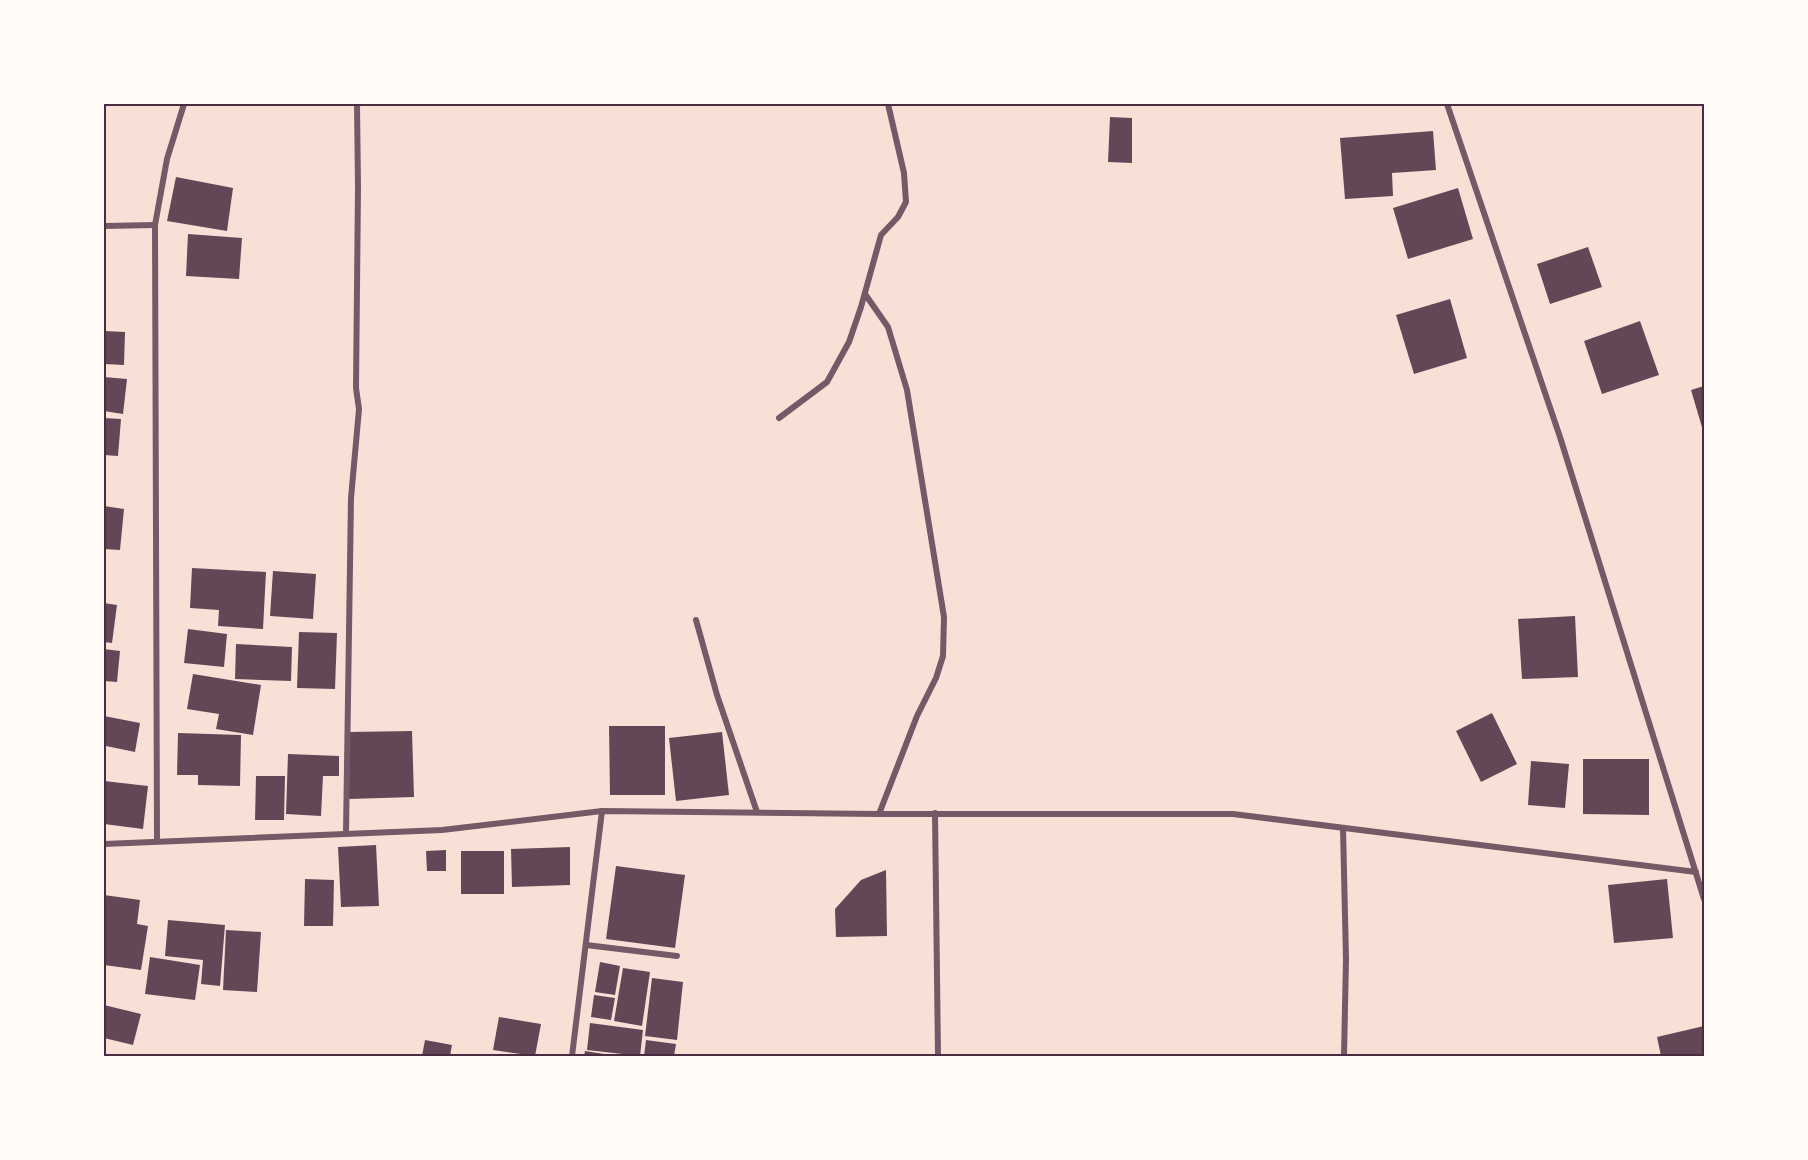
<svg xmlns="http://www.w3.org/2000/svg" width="1808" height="1160" viewBox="0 0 1808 1160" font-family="'PT Sans',sans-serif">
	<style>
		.building { fill: #644757 }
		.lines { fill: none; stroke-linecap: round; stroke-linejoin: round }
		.minor { stroke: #755966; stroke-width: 6 }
		.neatline { fill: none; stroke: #4a2c40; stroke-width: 2 }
	</style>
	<rect width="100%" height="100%" fill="#f7e1d7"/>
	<g class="building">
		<polygon points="1110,117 1132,118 1132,163 1108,162"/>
		<polygon points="1433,131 1436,170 1392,173 1393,196 1345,199 1340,138"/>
		<polygon points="176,177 233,188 227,231 167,221"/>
		<polygon points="1458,188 1473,239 1408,259 1393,208"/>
		<polygon points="188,234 242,238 239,279 186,276"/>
		<polygon points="1588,247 1602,287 1550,304 1537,264"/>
		<polygon points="1450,299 1467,358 1414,374 1396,315"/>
		<polygon points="1640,321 1659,375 1602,394 1584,341"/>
		<polygon points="104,331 125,332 124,365 104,364"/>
		<polygon points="104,377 127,379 123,414 104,411"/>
		<polygon points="1704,386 1704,434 1691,390"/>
		<polygon points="104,418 121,419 118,456 104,455"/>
		<polygon points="104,506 124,509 120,550 104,549"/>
		<polygon points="192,568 266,572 263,629 218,626 219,610 190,608"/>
		<polygon points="273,571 316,574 313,619 270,616"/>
		<polygon points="104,603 117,605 112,643 104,642"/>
		<polygon points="1575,616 1578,677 1522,679 1518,619"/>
		<polygon points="188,629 227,634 224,667 184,663"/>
		<polygon points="299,632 337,633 335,689 297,688"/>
		<polygon points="236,644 292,647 291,681 235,679"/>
		<polygon points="104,649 120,651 117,682 104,681"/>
		<polygon points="193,674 261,685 253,735 216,729 219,714 187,709"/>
		<polygon points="1492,713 1517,764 1481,782 1456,731"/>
		<polygon points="104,716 140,723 135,752 106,746 104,754"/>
		<polygon points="609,726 665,726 665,795 610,795"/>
		<polygon points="412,731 414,797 349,799 348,732"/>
		<polygon points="722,732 729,795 676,801 669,738"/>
		<polygon points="178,733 241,735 240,786 198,785 198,775 177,775"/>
		<polygon points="288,754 339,756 339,776 323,776 321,816 286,814"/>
		<polygon points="1583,759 1649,759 1649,815 1583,814"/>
		<polygon points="1531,761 1569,764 1565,808 1528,805"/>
		<polygon points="256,776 285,776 284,820 255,820"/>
		<polygon points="104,781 148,786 143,829 104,824"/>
		<polygon points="376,845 379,906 341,907 338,847"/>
		<polygon points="570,847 570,885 512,887 511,849"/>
		<polygon points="446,850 446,871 427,871 426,851"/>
		<rect x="461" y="851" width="43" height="43"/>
		<polygon points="616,866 685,875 675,948 606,939"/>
		<polygon points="886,870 887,936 836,937 835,909 861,880"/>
		<polygon points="305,879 334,880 333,926 304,926"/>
		<polygon points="1667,879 1673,938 1614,943 1608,885"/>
		<polygon points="104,895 140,900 137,924 148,926 141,970 104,965"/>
		<polygon points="168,920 225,925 220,986 201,984 203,960 165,956"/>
		<polygon points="226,930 261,932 257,992 223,990"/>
		<polygon points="150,957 200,965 195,1000 145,994"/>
		<polygon points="600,962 620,966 615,995 595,992"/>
		<polygon points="623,968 650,972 642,1026 614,1021"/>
		<polygon points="652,978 683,982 677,1040 645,1036"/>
		<polygon points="594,995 615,998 611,1020 591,1017"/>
		<polygon points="104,1005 141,1014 133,1045 104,1038"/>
		<polygon points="499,1017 541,1024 535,1056 493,1050"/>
		<polygon points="590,1023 643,1030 640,1056 587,1050"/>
		<polygon points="1704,1026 1704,1056 1661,1056 1657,1037"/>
		<polygon points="425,1040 452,1045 450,1056 422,1056"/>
		<polygon points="646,1040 676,1044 674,1056 644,1056"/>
		<polygon points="585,1051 611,1055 610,1056 584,1056"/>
	</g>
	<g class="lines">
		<g class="minor">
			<polyline points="1447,104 1560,437 1704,899"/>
			<polyline points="104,226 155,225"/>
			<polyline points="865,294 888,327 907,390 944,617 943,656 936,678 917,716 879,814"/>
			<polyline points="779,418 827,382 849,342 861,307 881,235 898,217 906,202 904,173 888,104"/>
			<polyline points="696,620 717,695 757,812"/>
			<polyline points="935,813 938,1056"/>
			<polyline points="1343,828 1346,959 1344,1056"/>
			<polyline points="346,833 351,498 359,409 356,388 358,187 357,104"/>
			<polyline points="157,841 155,225 167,159 184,104"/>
			<polyline points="104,844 442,830 602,811 879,814 1233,814 1696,872"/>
			<polyline points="586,945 677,956"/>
			<polyline points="572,1056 602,811"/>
		</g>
	</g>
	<rect width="1808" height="1160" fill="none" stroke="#fffaf5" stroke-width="210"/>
	<rect x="105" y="105" width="1598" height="950" class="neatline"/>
</svg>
